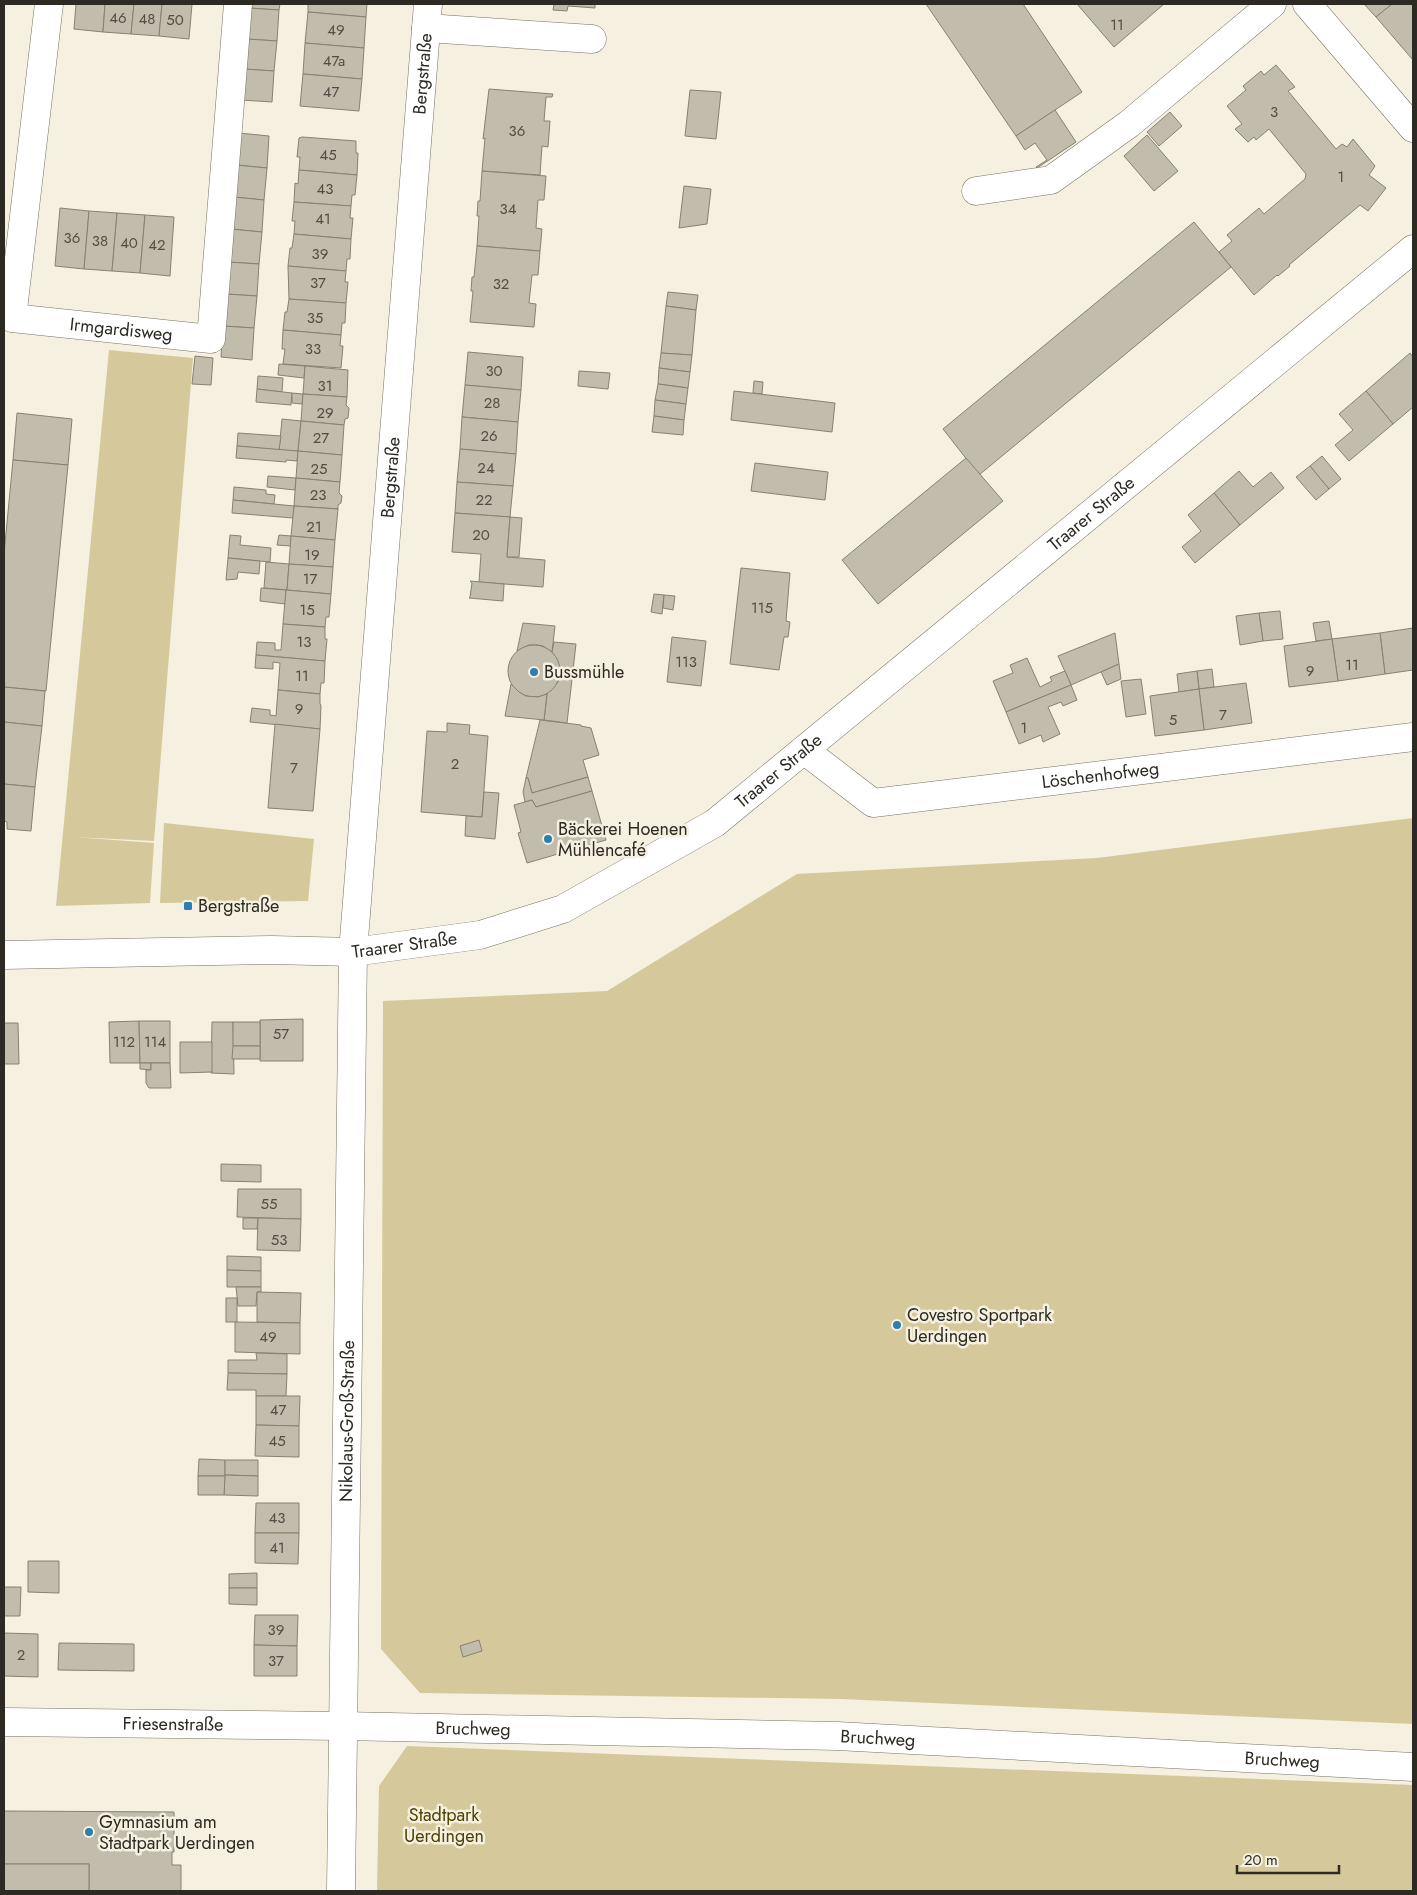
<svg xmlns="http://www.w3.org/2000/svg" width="1417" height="1895" viewBox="0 0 1417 1895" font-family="Jost,sans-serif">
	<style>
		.green { fill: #d5c99b }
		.building { fill: #c1bcab; stroke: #868272 }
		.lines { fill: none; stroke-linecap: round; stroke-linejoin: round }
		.minor-casing { stroke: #777364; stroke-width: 29 }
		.minor { stroke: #fff; stroke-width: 28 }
		.poi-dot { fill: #2c7faf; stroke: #f5f0df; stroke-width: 2 }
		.labels { text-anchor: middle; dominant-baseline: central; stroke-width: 5; stroke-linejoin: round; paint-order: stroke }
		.number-label { font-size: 15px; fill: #514e45 }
		.street-label { font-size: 18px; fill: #2c2a23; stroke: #f5f0df }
		.poi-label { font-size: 18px; fill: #2c2a23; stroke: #f5f0df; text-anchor: start }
		.park-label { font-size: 18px; fill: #4e4101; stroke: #f5f0df }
	</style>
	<rect width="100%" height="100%" fill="#f5f0df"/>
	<g class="green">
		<polygon points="109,350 193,358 154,841 74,837 154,843 150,903 56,906"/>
		<polygon points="1413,818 1413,1724 841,1699 420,1693 381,1649 383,1001 607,991 797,874 1097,858"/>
		<polygon points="164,823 314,839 308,901 160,903"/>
		<polygon points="407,1746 1413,1785 1413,1891 377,1891 379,1786"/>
	</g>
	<g class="building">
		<polygon points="76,4 105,4 103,32 74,29"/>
		<polygon points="105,4 134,4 131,34 103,32"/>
		<polygon points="134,4 162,4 159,36 131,34"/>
		<polygon points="162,4 192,4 189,39 159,36"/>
		<polygon points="249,4 280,4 279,10 249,8"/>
		<polygon points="308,4 367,4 366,17 308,12"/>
		<polygon points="546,4 595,4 595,8 568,6 567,11 553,10 554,4"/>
		<polygon points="926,4 1023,4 1082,92 1016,136"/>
		<polygon points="1077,4 1164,4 1114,47"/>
		<polygon points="1364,4 1392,4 1376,17"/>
		<polygon points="1392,4 1413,4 1413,60 1376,17"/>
		<polygon points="249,8 279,10 277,41 247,39"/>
		<polygon points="308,12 366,17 364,48 305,43"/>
		<polygon points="247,39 277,41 274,71 244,69"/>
		<polygon points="305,43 364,48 362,79 303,74"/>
		<polygon points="1276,65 1295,87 1288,91 1336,149 1342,144 1347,147 1353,139 1375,166 1369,175 1386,188 1368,211 1360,205 1289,265 1290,266 1278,276 1277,275 1254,295 1219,252 1232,241 1227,235 1259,208 1264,214 1305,179 1306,174 1269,129 1256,140 1254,137 1248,142 1235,129 1242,124 1227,106 1246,90 1243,86 1261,71 1264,75"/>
		<polygon points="244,69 274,71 272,102 241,100"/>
		<polygon points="303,74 362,79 359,111 300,106"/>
		<polygon points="489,89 553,94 552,97 546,97 544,121 550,121 548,147 542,146 540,175 482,171 485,138 483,139"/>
		<polygon points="690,90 721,92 716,139 685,136"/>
		<polygon points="1055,110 1076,142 1037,168 1036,167 1047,160 1035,143 1025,150 1016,136"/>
		<polygon points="1170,112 1182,126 1159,146 1147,132"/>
		<polygon points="239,133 269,136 267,168 236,165"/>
		<polygon points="1147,135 1178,171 1154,191 1124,156"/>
		<polygon points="302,137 356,141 356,153 358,153 357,175 299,170 300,157 297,157 299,138"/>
		<polygon points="236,165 267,168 264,200 234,197"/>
		<polygon points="299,170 357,175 355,195 352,195 351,206 294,202 295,183 298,184"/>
		<polygon points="482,171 546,176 544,200 538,200 536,228 542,229 540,251 477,246 479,216 477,216 478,201 480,201"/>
		<polygon points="684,186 711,189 707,224 679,228"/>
		<polygon points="234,197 264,200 262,232 231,229"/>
		<polygon points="294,202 351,206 350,218 353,218 351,239 294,234 295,221 292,221"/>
		<polygon points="60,208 89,211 84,269 55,266"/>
		<polygon points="89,211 117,213 112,271 84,269"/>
		<polygon points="117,213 145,215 140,273 112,271"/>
		<polygon points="145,215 174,217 170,276 140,273"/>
		<polygon points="1194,222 1231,267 979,475 943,429"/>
		<polygon points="231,229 262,232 259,264 228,262"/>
		<polygon points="294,234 351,239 350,259 347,259 346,271 288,266 290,248 292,248"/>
		<polygon points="477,246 540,251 538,275 532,275 529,303 536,304 534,327 470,322 473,291 471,291 472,277 474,277"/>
		<polygon points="228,262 259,264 257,296 226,294"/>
		<polygon points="288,266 346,271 345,282 348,282 346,303 289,299"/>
		<polygon points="668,292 698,295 696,310 666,306"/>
		<polygon points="226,294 257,296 254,328 223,326"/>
		<polygon points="289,299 346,303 345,323 342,323 341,335 283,330 285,312 287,312"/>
		<polygon points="666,306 696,310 692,355 661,353"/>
		<polygon points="223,326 254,328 252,360 221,357"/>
		<polygon points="283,330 341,335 340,346 343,346 341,368 283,364 285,349 282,349"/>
		<polygon points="468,352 523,357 521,390 465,385"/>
		<polygon points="661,353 692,355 690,372 659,368"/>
		<polygon points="1410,353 1413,357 1413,407 1393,424 1366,391"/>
		<polygon points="195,356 213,358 211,385 192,384"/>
		<polygon points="279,364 305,366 304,378 278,375"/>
		<polygon points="305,366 348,370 347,397 303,394"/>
		<polygon points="659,368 690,372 688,388 658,384"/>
		<polygon points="579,371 610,373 608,389 578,386"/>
		<polygon points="258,376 283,378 282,392 257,389"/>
		<polygon points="754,381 763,382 762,394 753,393"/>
		<polygon points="658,384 688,388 686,404 655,400"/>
		<polygon points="465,385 521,390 518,422 462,417"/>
		<polygon points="257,389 292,393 291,405 256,402"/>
		<polygon points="734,391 835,403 832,432 731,420"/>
		<polygon points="1366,391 1393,424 1349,461 1335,445 1353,430 1339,414"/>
		<polygon points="292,393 303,394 302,404 292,403"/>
		<polygon points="303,394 347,397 346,405 349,408 348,418 345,419 344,425 301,421"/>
		<polygon points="655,400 686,404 684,420 654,416"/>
		<polygon points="17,413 72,419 68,465 13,460"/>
		<polygon points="654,416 684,420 683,435 652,432"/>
		<polygon points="462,417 518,422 516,454 460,449"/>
		<polygon points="282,419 301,421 298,451 279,450"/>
		<polygon points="301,421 344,425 342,455 298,451"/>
		<polygon points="238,433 281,436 279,450 237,446"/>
		<polygon points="237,446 298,451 297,461 286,460 286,462 236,458"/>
		<polygon points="460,449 516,454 513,486 457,482"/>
		<polygon points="298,451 342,455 340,482 296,478"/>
		<polygon points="1322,456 1341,479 1329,489 1310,466"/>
		<polygon points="966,458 1003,501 878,604 842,560"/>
		<polygon points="13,460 68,465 46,691 4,687 4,554"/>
		<polygon points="755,463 828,472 825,500 751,491"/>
		<polygon points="1310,466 1329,489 1316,500 1296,477"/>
		<polygon points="1239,471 1253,487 1271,472 1284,488 1240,525 1214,493"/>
		<polygon points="268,476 296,478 295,490 267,487"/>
		<polygon points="296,478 340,482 339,493 342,496 341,503 338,505 338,509 294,506"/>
		<polygon points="457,482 513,486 510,517 455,513"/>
		<polygon points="234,487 266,490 266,494 275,495 274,504 233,500"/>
		<polygon points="1214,493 1240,525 1195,563 1182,547 1201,531 1188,515"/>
		<polygon points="233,500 294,506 293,518 232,513"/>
		<polygon points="294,506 338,509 335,540 291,536"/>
		<polygon points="455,513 510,517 507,557 545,560 543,587 479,582 481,554 452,552"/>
		<polygon points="510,517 522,518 519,557 507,557"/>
		<polygon points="230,535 241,536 240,545 271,548 270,562 228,558"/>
		<polygon points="279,535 291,536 291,546 277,545"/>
		<polygon points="291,536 335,540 333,567 289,564"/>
		<polygon points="228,558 260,561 259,574 238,572 237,579 226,580"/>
		<polygon points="266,562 289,564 287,590 264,588"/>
		<polygon points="289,564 333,567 331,594 287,590"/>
		<polygon points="741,568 790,573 786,621 790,622 788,637 784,637 779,670 730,664"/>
		<polygon points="470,581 504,584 503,601 469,598 470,597 472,583"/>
		<polygon points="261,588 286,590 285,604 260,601"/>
		<polygon points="286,590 331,594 329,617 326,617 325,627 283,624"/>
		<polygon points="654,594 664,595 662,614 651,612"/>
		<polygon points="664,595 675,596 673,610 663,608"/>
		<polygon points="1280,611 1283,639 1263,641 1259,613"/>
		<polygon points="1259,613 1263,641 1240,645 1236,616"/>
		<polygon points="1329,621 1332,639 1316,641 1313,623"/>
		<polygon points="523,623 555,626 552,652 543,646 537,645 529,645 517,651"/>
		<polygon points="283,624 325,627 325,639 327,639 325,661 256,655 257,642 275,643 275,650 281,650"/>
		<polygon points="1413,628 1413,670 1385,674 1380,633"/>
		<polygon points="1115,633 1119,664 1071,685 1058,656"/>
		<polygon points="1380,633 1385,674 1338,681 1332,639"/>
		<polygon points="672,637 706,641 701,686 667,682"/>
		<polygon points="1332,639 1338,681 1289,687 1284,646"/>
		<polygon points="554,642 576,644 567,723 544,720 547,694 558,682 560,674 558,662 552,652"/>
		<circle cx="534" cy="671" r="26"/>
		<polygon points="256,655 325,661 324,683 321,683 320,694 278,690 280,663 273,662 273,669 255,668"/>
		<polygon points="1027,658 1040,687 1052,681 1050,677 1065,671 1071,685 1006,712 993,681 1013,673 1010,665"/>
		<polygon points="1119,664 1121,679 1107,685 1101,672"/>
		<polygon points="1212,669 1214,687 1199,689 1197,671"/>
		<polygon points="1197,671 1199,689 1179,692 1177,674"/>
		<polygon points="1141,679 1146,714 1126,717 1121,681"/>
		<polygon points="1246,683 1252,723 1204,730 1199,689"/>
		<polygon points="511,684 519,692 526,696 538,697 547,694 544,720 505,716"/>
		<polygon points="1071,685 1077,700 1063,706 1061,702 1048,707 1060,734 1043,742 1041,735 1019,744 1006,712"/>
		<polygon points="4,687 45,691 42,726 4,722"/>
		<polygon points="1199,689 1204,730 1155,736 1150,696"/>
		<polygon points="278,690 320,694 320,704 321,705 320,729 250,722 252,708 270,710 270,715 276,716"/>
		<polygon points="540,720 581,725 581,726 591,728 599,755 583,760 588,777 532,793 528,778 526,778"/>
		<polygon points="4,722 42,726 35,787 4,784"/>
		<polygon points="447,723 470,725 469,734 488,736 482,817 421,812 427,731 447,732"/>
		<polygon points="275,724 320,729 313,811 268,808"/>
		<polygon points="588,777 592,791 536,807 532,800 525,802 523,792 526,778 528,778 532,793"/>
		<polygon points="4,784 35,787 31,831 7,829 7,822 4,821"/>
		<polygon points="592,791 606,840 527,863 518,833 521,832 514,805 532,800 536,807"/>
		<polygon points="484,792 499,793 495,839 465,836 466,816 482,817"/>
		<polygon points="303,1019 303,1061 260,1061 260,1020"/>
		<polygon points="139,1021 140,1063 110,1063 109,1022"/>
		<polygon points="139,1021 170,1021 170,1063 140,1063"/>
		<polygon points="212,1022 233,1022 234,1074 211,1073"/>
		<rect x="233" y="1022" width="27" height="24"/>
		<polygon points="4,1023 18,1023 19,1064 4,1064"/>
		<polygon points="180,1042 212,1042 212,1072 180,1073"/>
		<polygon points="233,1046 260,1046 260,1059 232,1059"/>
		<polygon points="140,1063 151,1063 151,1070 140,1069"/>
		<polygon points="151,1063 170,1063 171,1088 149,1088 146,1083 146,1070 151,1070"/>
		<polygon points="221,1164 261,1165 261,1182 221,1181"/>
		<polygon points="238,1189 301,1189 301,1219 237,1217"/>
		<polygon points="243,1218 258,1218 257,1229 243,1229"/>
		<polygon points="258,1218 301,1219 300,1251 257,1250"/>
		<polygon points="227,1256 261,1257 261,1271 227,1270"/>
		<polygon points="227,1270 261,1271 261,1287 227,1287"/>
		<polygon points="236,1287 261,1287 261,1292 257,1292 256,1306 238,1306"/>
		<polygon points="257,1292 301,1293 300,1323 257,1322"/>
		<rect x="226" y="1298" width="11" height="24"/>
		<polygon points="235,1322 300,1323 300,1354 235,1352"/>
		<polygon points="256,1353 287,1354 287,1374 228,1373 228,1360 257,1360"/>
		<polygon points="228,1373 287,1374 286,1396 256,1396 256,1390 227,1390"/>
		<polygon points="256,1396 300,1396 299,1426 256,1425"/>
		<polygon points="256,1425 299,1426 299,1457 255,1456"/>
		<polygon points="199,1459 225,1460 225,1476 198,1476"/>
		<polygon points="225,1460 258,1460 258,1476 225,1475"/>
		<polygon points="225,1475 258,1476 258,1496 224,1495"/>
		<polygon points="198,1476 225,1476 224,1495 198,1495"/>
		<polygon points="256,1503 299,1503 299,1533 255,1533"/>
		<polygon points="255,1533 299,1533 298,1564 255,1563"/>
		<polygon points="28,1561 59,1561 59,1593 28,1592"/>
		<polygon points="257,1573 257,1588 229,1588 229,1574"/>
		<polygon points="4,1587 21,1587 20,1616 4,1616"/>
		<polygon points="229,1588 257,1588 257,1605 229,1604"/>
		<polygon points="255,1615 298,1615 297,1646 254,1645"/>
		<polygon points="4,1633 38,1634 38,1677 4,1676"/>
		<polygon points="479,1640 482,1651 463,1657 460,1646"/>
		<polygon points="59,1643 134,1644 134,1671 58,1670"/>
		<polygon points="254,1645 297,1646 297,1676 254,1676"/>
		<polygon points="4,1811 174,1812 174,1852 172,1852 172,1865 181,1865 181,1891 89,1891 89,1864 4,1864"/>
		<rect x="4" y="1864" width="85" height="27"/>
	</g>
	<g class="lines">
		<g class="minor-casing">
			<g id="minor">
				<path id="s1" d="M49 4 12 318 211 339 238 4"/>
				<polyline points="1307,4 1413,128"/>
				<polyline points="426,28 592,39"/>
				<polyline points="976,191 1051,180 1129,124 1272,4"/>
				<path id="s2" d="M804 750 873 803 1413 737"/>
				<path id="s3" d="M4 955 272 950 353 952 480 935 563 909 715 823 1413 249"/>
				<path id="s4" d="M4 1722 342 1726 837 1736 1413 1767"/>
				<path id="s5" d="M341 1891 353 952 428 4"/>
			</g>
		</g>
		<use href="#minor" class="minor"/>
	</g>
	<g class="poi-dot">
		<circle cx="534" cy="672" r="5"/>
		<circle cx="548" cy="839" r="5"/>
		<rect x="183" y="901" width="10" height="10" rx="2.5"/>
		<circle cx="897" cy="1325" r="5"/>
		<circle cx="89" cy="1832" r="5"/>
	</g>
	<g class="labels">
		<g class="number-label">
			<text x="118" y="18">46</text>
			<text x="147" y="19">48</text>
			<text x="175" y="20">50</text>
			<text x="1117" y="25">11</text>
			<text x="336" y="30">49</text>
			<text x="334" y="61">47a</text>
			<text x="331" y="92">47</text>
			<text x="1274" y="112">3</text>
			<text x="517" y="131">36</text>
			<text x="328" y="155">45</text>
			<text x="1341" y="177">1</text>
			<text x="325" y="189">43</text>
			<text x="508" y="209">34</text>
			<text x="323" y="219">41</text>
			<text x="72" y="238">36</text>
			<text x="100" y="241">38</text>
			<text x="129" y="243">40</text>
			<text x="157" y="245">42</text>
			<text x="320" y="254">39</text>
			<text x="318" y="283">37</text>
			<text x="501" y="284">32</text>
			<text x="315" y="318">35</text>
			<text x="313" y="349">33</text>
			<text x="494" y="371">30</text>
			<text x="325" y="386">31</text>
			<text x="492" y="403">28</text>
			<text x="325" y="413">29</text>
			<text x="489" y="436">26</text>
			<text x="321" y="438">27</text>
			<text x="486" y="468">24</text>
			<text x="319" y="469">25</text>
			<text x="318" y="495">23</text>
			<text x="484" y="500">22</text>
			<text x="314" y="527">21</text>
			<text x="481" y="535">20</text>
			<text x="312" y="555">19</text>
			<text x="310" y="579">17</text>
			<text x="762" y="608">115</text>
			<text x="307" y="610">15</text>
			<text x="304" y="642">13</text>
			<text x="686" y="662">113</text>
			<text x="1352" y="665">11</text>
			<text x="1310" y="671">9</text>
			<text x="302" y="676">11</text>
			<text x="299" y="709">9</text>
			<text x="1223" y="715">7</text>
			<text x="1173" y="720">5</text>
			<text x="1024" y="728">1</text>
			<text x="455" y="764">2</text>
			<text x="294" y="768">7</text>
			<text x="281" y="1034">57</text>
			<text x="124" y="1042">112</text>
			<text x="155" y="1042">114</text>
			<text x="269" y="1204">55</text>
			<text x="279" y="1240">53</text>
			<text x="268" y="1337">49</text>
			<text x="278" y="1410">47</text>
			<text x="277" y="1441">45</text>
			<text x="277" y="1518">43</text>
			<text x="277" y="1548">41</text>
			<text x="276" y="1630">39</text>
			<text x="21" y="1655">2</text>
			<text x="276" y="1661">37</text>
		</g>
		<g class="street-label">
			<text stroke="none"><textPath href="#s5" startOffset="1820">Bergstraße</textPath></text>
			<text stroke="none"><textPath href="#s1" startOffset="426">Irmgardisweg</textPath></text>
			<text stroke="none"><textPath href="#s5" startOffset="1415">Bergstraße</textPath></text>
			<text stroke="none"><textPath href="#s3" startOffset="1226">Traarer Straße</textPath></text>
			<text stroke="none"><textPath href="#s3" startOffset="821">Traarer Straße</textPath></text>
			<text stroke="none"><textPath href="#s2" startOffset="316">Löschenhofweg</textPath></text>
			<text stroke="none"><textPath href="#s3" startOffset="401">Traarer Straße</textPath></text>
			<text stroke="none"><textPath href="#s5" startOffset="470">Nikolaus-Groß-Straße</textPath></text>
			<text stroke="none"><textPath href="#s4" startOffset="169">Friesenstraße</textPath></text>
			<text stroke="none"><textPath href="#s4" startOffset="469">Bruchweg</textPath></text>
			<text stroke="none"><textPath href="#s4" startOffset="874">Bruchweg</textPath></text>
			<text stroke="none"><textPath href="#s4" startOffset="1279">Bruchweg</textPath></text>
		</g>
		<g class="poi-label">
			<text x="544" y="672">Bussmühle</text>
			<text x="558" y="829">Bäckerei Hoenen<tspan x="558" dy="21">Mühlencafé</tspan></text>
			<text x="198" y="906">Bergstraße</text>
			<text x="907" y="1315">Covestro Sportpark<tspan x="907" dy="21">Uerdingen</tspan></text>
			<text x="99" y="1822">Gymnasium am<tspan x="99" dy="21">Stadtpark Uerdingen</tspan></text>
		</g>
		<g class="park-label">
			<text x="444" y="1815">Stadtpark<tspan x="444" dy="21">Uerdingen</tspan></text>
		</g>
	</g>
	<rect width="1417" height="1895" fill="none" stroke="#2c2a23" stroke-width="10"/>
	<path d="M1237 1865v8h102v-8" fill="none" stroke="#2c2a23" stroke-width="2.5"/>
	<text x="1244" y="1865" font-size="15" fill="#2c2a23" stroke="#f5f0df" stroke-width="4" paint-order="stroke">20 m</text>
</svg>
